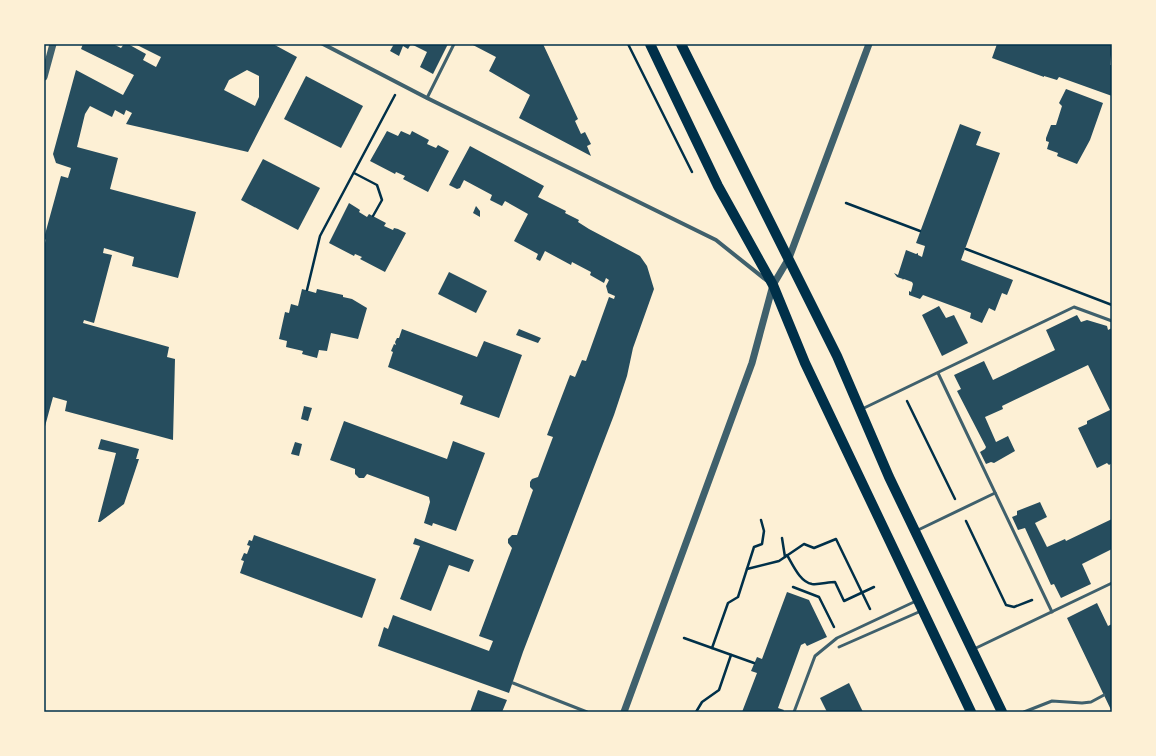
<svg xmlns="http://www.w3.org/2000/svg" width="1156" height="756" viewBox="0 0 1156 756" font-family="'Sofia Sans Condensed',sans-serif">
	<style>
		.building { fill: #264d5e; fill-rule: evenodd }
		.lines { fill: none; stroke-linecap: round; stroke-linejoin: round }
		.path { stroke: #003049; stroke-width: 2.5 }
		.service { stroke: #3f606c; stroke-width: 3 }
		.minor { stroke: #3f606c; stroke-width: 4 }
		.tertiary { stroke: #3f606c; stroke-width: 7 }
		.primary { stroke: #003049; stroke-width: 10 }
		.neatline { fill: none; stroke: #003049; stroke-width: 1.5 }
	</style>
	<rect width="100%" height="100%" fill="#fdf0d5"/>
	<g class="building">
		<path d="M83 44H113L121 48 124 44H128L146 54 143 60 156 67 161 57 135 44H273L297 57 248 152 126 124 132 113 126 110 124 115 115 110 112 117 90 106 85 114 77 147 118 158 110 189 196 212 178 278 132 266 134 257 104 248 103 253 112 255 94 323 84 320 83 323 169 347 167 357 175 359 173 440 65 411 67 401 53 397 44 430V246L46 240 44 238 61 176 68 178 71 168 56 163 53 154 76 70 123 95 134 75 81 49ZM247 70 259 76V97L255 106 224 90 229 80Z"/>
		<polygon points="394,44 411,44 408,49 403,46 399,56 390,51"/>
		<polygon points="411,44 448,44 433,74 420,67 427,52"/>
		<polygon points="471,44 543,44 578,119 575,121 581,134 585,132 591,144 587,146 591,156 519,118 530,95 489,71 496,57"/>
		<polygon points="997,44 1112,44 1110,65 1112,65 1112,96 1059,77 1057,80 1044,76 1044,77 992,58"/>
		<polygon points="306,76 363,106 341,148 284,119"/>
		<polygon points="1066,89 1103,103 1090,140 1077,164 1057,156 1058,153 1047,149 1049,142 1046,141 1046,138 1051,125 1056,125 1062,106 1059,103"/>
		<polygon points="960,124 981,132 976,145 1000,153 961,260 1013,280 1007,295 1002,293 995,311 989,308 982,323 970,318 971,313 958,308 923,295 920,299 909,295 909,291 911,292 913,284 912,282 904,279 902,280 903,279 897,277 894,273 898,275 906,250 916,254 918,253 918,255 922,257 925,246 916,243"/>
		<polygon points="387,131 398,136 401,131 410,135 412,131 429,140 427,144 436,148 438,145 449,151 428,192 403,179 405,176 396,172 395,174 370,161"/>
		<polygon points="470,146 544,186 538,197 566,211 565,213 579,220 578,222 589,229 640,256 647,266 654,289 633,348 627,376 614,415 523,652 509,693 378,646 384,627 388,629 393,615 489,651 493,641 479,636 512,548 508,543 508,539 512,535 517,535 533,490 530,487 530,482 532,479 538,477 553,437 547,435 570,375 575,377 582,360 586,361 609,297 614,299 615,296 608,293 606,286 609,280 606,278 604,283 590,275 591,272 572,262 571,265 545,251 540,261 536,259 538,254 514,241 528,214 505,201 502,206 490,200 492,195 464,180 460,188 457,189 449,185"/>
		<polygon points="263,159 320,188 298,230 241,200"/>
		<polygon points="349,203 357,208 360,210 359,212 367,217 369,214 386,223 384,226 393,230 394,228 398,229 406,233 385,272 360,259 362,257 355,254 354,256 329,243"/>
		<polygon points="476,206 480,211 480,217 473,213"/>
		<polygon points="449,272 487,291 476,313 438,294"/>
		<polygon points="302,289 316,293 317,289 343,295 343,297 352,299 367,308 358,339 331,333 327,351 319,350 317,358 302,354 303,351 286,347 287,341 279,339 285,312 289,313 291,304 298,306"/>
		<polygon points="939,306 946,318 954,315 968,343 942,356 922,315"/>
		<polygon points="1077,315 1081,322 1087,320 1107,326 1108,330 1112,328 1112,463 1109,465 1107,463 1097,468 1078,428 1087,424 1087,421 1110,410 1088,365 1002,406 1003,409 985,417 996,442 1008,436 1015,451 994,463 991,462 986,464 980,452 985,449 986,447 957,391 961,389 954,375 984,361 993,380 1055,350 1046,330"/>
		<polygon points="402,329 477,357 484,341 522,355 499,418 460,404 463,396 388,367 393,352 391,351 394,344 396,345 395,342 397,338 399,338"/>
		<polygon points="519,329 541,338 538,343 516,335"/>
		<polygon points="304,406 312,408 308,421 301,419"/>
		<polygon points="344,421 447,459 453,441 485,453 456,531 433,523 432,526 424,523 430,502 429,497 367,474 364,478 359,478 355,474 355,469 330,460"/>
		<polygon points="101,439 139,449 136,459 139,459 124,504 100,522 98,522 116,453 98,449"/>
		<polygon points="295,442 302,444 299,456 291,454"/>
		<polygon points="1040,502 1047,517 1035,523 1047,547 1065,539 1066,541 1112,519 1112,549 1082,564 1091,584 1061,598 1054,584 1051,585 1025,528 1018,530 1012,517 1017,515 1017,511"/>
		<polygon points="254,535 376,579 362,618 240,573 244,561 241,560 244,553 247,554 250,546 247,545 249,540 252,541"/>
		<polygon points="415,538 474,560 469,572 449,565 431,611 400,599 420,546 413,544"/>
		<polygon points="787,592 809,600 827,637 807,646 805,643 801,645 778,708 784,710 783,712 742,712 757,673 751,671 757,657 762,659"/>
		<polygon points="1097,603 1108,626 1112,624 1112,712 1067,618"/>
		<polygon points="849,683 863,712 827,712 820,698"/>
		<polygon points="478,690 507,700 502,712 470,712"/>
	</g>
	<g class="lines">
		<g class="path">
			<polyline points="628,44 692,172"/>
			<polyline points="354,173 377,185 382,200 373,216"/>
			<polyline points="846,203 920,231"/>
			<polyline points="966,249 1112,305"/>
			<polyline points="307,290 320,236 395,95"/>
			<polyline points="907,401 955,499"/>
			<polyline points="966,521 1006,605 1014,607 1032,600"/>
			<polyline points="782,538 785,557"/>
			<path d="M787 555C793 565 800 582 812 584 819 585 828 582 835 582L844 601 874 587"/>
			<polyline points="747,569 779,561 804,544 814,548 836,539 870,609"/>
			<polyline points="793,587 819,597 834,627"/>
			<polyline points="684,638 754,663"/>
			<polyline points="712,648 728,603 738,597 754,547 762,544 764,531 761,520"/>
			<polyline points="696,712 702,702 719,690 731,655"/>
		</g>
		<g class="service">
			<polyline points="427,98 454,44"/>
			<polyline points="938,373 1052,612"/>
			<polyline points="862,409 1074,307 1112,321"/>
			<polyline points="916,531 995,493"/>
			<polyline points="839,647 921,611"/>
			<polyline points="974,649 1112,583"/>
			<polyline points="513,683 587,712"/>
			<polyline points="794,712 815,656 837,638 916,601"/>
			<polyline points="1024,712 1052,701 1082,703 1091,702 1104,695"/>
		</g>
		<polyline class="minor" points="323,44 427,98 716,240 766,280"/>
		<g class="tertiary">
			<polyline points="44,77 53,44"/>
			<polyline points="624,712 752,363 773,285 789,258 869,44"/>
		</g>
		<g class="primary">
			<polyline points="650,44 718,186 773,285 805,363 971,712"/>
			<polyline points="681,44 837,356 889,477 1002,712"/>
		</g>
	</g>
	<rect width="1156" height="756" fill="none" stroke="#fdf0d5" stroke-width="90"/>
	<rect x="45" y="45" width="1066" height="666" class="neatline"/>
</svg>
